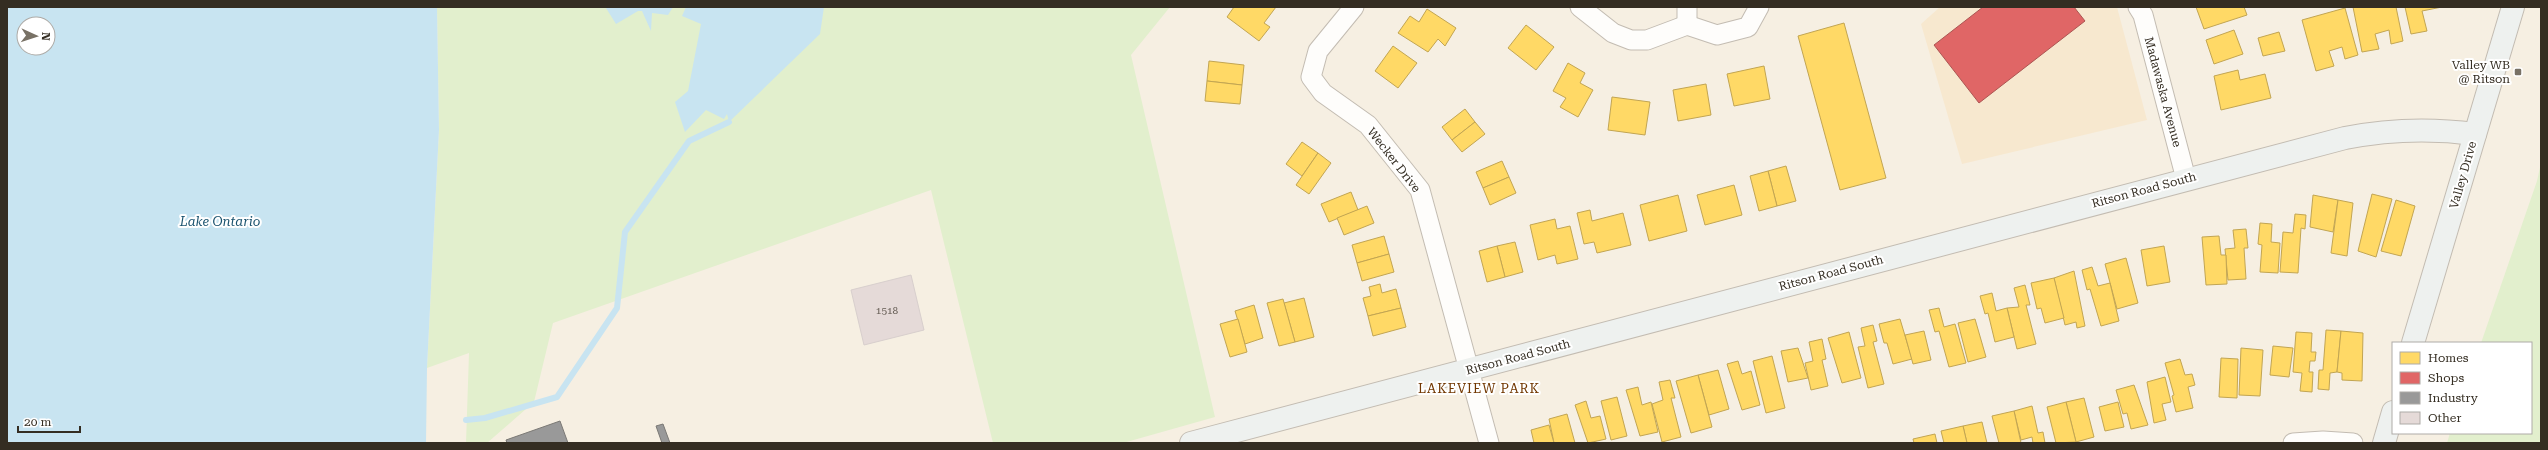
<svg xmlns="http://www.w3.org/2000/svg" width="2548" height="450" viewBox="0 0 2548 450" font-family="'Roboto Serif',serif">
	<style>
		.built { fill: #f7e8cf }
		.green { fill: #e2efcd }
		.water { fill: #c8e4f1; fill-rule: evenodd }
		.homes { fill: #ffd966; stroke: #c2a552 }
		.shops { fill: #e06666; stroke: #ac5552 }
		.industry { fill: #999; stroke: #7b7975 }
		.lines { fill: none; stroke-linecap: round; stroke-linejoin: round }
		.stream { stroke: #c8e4f1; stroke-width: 6 }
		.building { fill: #e5dad8; stroke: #d8cfcd }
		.street-casing { stroke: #c3bcb2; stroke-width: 21 }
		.secondary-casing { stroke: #c3bcb2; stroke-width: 24 }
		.street { stroke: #fefdfb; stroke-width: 19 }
		.secondary { stroke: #eef1ef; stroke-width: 22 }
		.poi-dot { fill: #787165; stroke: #fff; stroke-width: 1.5 }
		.labels { text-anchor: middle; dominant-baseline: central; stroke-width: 4; stroke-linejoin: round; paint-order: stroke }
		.number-label { font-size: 10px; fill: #635b52 }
		.poi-label { font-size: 12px; fill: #342d22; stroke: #fff; text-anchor: end }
		.street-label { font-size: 12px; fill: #342d22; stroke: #fff }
		.water-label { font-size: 13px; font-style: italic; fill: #19526e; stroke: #fff }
		.neighbourhood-label { font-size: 13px; letter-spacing: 1px; fill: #713701; stroke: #fff }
	</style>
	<rect width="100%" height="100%" fill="#f6efe2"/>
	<polygon class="built" points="1940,7 2117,7 2147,120 1962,164 1921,24"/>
	<g class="green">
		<polygon points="437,7 1170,7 1131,55 1215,417 1123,443 993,443 931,190 553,323 534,402 487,443 466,443 469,353 427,368 439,130"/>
		<polygon points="2541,163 2541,443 2447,443 2450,433 2531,433 2531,343 2481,343 2537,181"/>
	</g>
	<g class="water">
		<path d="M7 7H437L439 130 427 368 426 443H7ZM24 24H48V48H24Z"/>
		<polygon points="673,7 668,15 652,13 651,31 642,11 638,11 616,24 606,8"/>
		<polygon points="686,7 824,7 820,34 729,122 727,114 724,119 706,110 685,132 675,102 688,91 701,24 682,16"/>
	</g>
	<g class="homes">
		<polygon points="1234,7 1276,7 1264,23 1270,27 1259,41 1227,17"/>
		<polygon points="2196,7 2244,7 2247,15 2204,29"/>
		<polygon points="2353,7 2396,7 2403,41 2391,44 2389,30 2375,34 2379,49 2362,52"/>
		<polygon points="2405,7 2442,7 2422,11 2427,31 2411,34"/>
		<polygon points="2345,8 2358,55 2345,59 2342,47 2329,51 2334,66 2316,71 2302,20"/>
		<polygon points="1427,9 1456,28 1445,46 1438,39 1428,52 1398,33 1410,16 1419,22"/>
		<polygon points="1844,23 1886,178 1840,190 1798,36"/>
		<polygon points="1526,25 1554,47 1536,70 1508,48"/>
		<polygon points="2234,30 2243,54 2214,64 2206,40"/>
		<polygon points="2279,32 2285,51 2263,56 2258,38"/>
		<polygon points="1393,46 1417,63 1398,88 1375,71"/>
		<polygon points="1209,61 1244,65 1242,85 1207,81"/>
		<polygon points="1568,63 1585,73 1580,83 1593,90 1578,117 1560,107 1566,98 1553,91"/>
		<polygon points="1764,66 1770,99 1734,106 1727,74"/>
		<polygon points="2238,70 2240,80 2265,74 2271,98 2221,110 2214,76"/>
		<polygon points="1207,81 1242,85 1240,104 1205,101"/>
		<polygon points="1706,84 1711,115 1678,121 1673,90"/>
		<polygon points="1612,97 1650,102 1645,135 1608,130"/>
		<polygon points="1465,109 1475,122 1452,140 1442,127"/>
		<polygon points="1475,122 1485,134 1462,152 1452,140"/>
		<polygon points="1302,142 1318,153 1302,176 1286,164"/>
		<polygon points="1318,153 1331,163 1309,194 1296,185"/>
		<polygon points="1502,161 1509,177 1483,188 1476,172"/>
		<polygon points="1786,166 1796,201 1777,206 1768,171"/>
		<polygon points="1768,171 1777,206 1759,211 1750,176"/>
		<polygon points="1509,177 1516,193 1490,205 1483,188"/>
		<polygon points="1734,185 1742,215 1705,225 1697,195"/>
		<polygon points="1351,192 1358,210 1329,222 1321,204"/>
		<polygon points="2372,194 2392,199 2376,257 2358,251"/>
		<polygon points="1678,195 1687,231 1649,241 1640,205"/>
		<polygon points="2313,195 2338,200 2333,232 2310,227"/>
		<polygon points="2338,200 2353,203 2347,256 2331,253"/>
		<polygon points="2396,200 2415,206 2401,256 2381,251"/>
		<polygon points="1367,206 1374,223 1344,235 1337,218"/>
		<polygon points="1590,210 1592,221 1623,213 1631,245 1597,253 1594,242 1584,244 1577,213"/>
		<polygon points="2295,214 2306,215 2305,229 2301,228 2298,273 2280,272 2283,232 2293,233"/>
		<polygon points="1555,219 1557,229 1570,226 1578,259 1557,264 1555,255 1538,260 1530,225"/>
		<polygon points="2260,223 2272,224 2271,242 2280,243 2278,273 2260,272 2262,245 2258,244"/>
		<polygon points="2246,229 2248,248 2244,248 2246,279 2228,280 2225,249 2235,248 2233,230"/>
		<polygon points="1384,236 1389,254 1357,263 1352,245"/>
		<polygon points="2219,236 2221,255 2226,255 2227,284 2206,285 2202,237"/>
		<polygon points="1515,242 1523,272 1505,277 1497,246"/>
		<polygon points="1497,246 1505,277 1487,282 1479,251"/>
		<polygon points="2164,246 2170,282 2147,286 2141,250"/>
		<polygon points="1389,254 1394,272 1362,281 1357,263"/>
		<polygon points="2126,258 2138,303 2117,309 2105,264"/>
		<polygon points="2092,267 2098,286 2110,283 2119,321 2101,326 2090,289 2087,290 2082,270"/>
		<polygon points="2074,271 2085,326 2077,328 2076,322 2065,325 2054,278"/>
		<polygon points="2054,278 2064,318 2045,323 2041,308 2037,309 2031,283"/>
		<polygon points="1380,284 1382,293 1396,289 1401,308 1368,316 1363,298 1371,296 1369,287"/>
		<polygon points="2025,285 2030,305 2026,305 2036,344 2017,349 2007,308 2019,307 2014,288"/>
		<polygon points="1992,293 1996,311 2007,308 2014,337 1995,342 1988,313 1985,314 1980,296"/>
		<polygon points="1304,298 1314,337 1295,342 1284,303"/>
		<polygon points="1283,299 1295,342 1279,346 1267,303"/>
		<polygon points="1254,305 1263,338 1245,344 1235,311"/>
		<polygon points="1401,308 1406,327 1373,336 1368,316"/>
		<polygon points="1939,308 1944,327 1955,324 1966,363 1949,367 1939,331 1935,332 1929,310"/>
		<polygon points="1238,319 1247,352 1230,357 1220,324"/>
		<polygon points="1900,319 1912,359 1893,364 1887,343 1884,343 1879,324"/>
		<polygon points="1975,319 1986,357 1968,362 1958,323"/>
		<polygon points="1873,325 1877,341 1873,342 1884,384 1868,388 1858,347 1865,346 1861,328"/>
		<polygon points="2326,330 2341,331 2337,372 2330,373 2329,390 2318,389 2319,370 2323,370"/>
		<polygon points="1924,331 1931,360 1913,364 1905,335"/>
		<polygon points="2341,331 2363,333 2362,381 2342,380 2342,373 2337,372"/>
		<polygon points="1849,332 1861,378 1842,383 1828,338"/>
		<polygon points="2296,332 2312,333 2311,352 2316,352 2315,361 2310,361 2309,372 2313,372 2312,392 2300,391 2302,373 2293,372"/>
		<polygon points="1822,339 1826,359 1822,360 1828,386 1811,390 1805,363 1813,361 1809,342"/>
		<polygon points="2273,346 2293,348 2289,377 2270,375"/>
		<polygon points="1798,348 1808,378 1788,382 1781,351"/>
		<polygon points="2241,348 2263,350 2260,396 2239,395"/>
		<polygon points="1772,356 1785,408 1766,413 1753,361"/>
		<polygon points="2221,358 2238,359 2237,398 2219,397"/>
		<polygon points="2180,359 2185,375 2192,374 2195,385 2188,387 2193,408 2176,412 2172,396 2174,395 2165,363"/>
		<polygon points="1738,361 1742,374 1751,371 1760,405 1742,410 1727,364"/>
		<polygon points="1718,370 1729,409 1709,415 1698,375"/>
		<polygon points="1698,375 1712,427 1691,433 1676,381"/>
		<polygon points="2165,377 2171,402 2162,404 2166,420 2154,423 2147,382"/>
		<polygon points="1670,380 1675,398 1671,398 1681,437 1662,442 1652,404 1663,400 1659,382"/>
		<polygon points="2134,385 2148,425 2131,429 2127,413 2123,414 2116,390"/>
		<polygon points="1638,387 1642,405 1651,402 1658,432 1640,436 1626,390"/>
		<polygon points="1617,397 1627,436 1611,440 1601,401"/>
		<polygon points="2084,398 2094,437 2076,442 2066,402"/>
		<polygon points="1586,401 1591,418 1600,416 1606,439 1588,443 1575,405"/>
		<polygon points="2066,402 2076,442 2056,443 2047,407"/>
		<polygon points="2118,402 2124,427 2105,431 2099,407"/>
		<polygon points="2032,406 2038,433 2043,432 2045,443 2033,443 2032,437 2021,440 2014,411"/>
		<polygon points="2014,411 2021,443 1999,443 1992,416"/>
		<polygon points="1567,414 1575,443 1554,443 1549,419"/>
		<polygon points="1982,422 1987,443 1967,443 1963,426"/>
		<polygon points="1549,425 1554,443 1534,443 1531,430"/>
		<polygon points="1963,426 1967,443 1944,443 1941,431"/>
		<polygon points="1935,434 1937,443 1914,443 1913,439"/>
	</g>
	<polygon class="shops" points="1983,7 2074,7 2085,21 1979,103 1934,45"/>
	<g class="industry">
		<polygon points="560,421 568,443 507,443 506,440"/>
		<polygon points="663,424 670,443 662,443 656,426"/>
	</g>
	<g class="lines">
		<polyline class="stream" points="466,420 485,418 557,397 617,308 625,232 689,141 729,122"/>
	</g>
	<polygon class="building" points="911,275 924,330 864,345 851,290"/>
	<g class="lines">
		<g class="street-casing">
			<g id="street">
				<polyline points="1354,7 1318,51 1311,77 1323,93 1368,125 1420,190 1489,443"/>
				<polyline points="1580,7 1613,33 1631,40 1647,40 1687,25 1717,35 1748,27 1759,7"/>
				<polyline points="2138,7 2143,15 2186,179"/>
				<polyline points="1687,25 1687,7"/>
				<polyline points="2293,443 2323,441 2353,443"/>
			</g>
		</g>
		<g class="secondary-casing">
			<g id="secondary">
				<polyline points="2413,343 2513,7"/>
				<path d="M1191 443 2345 138C2390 129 2430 128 2475 134"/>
				<polyline points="2384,443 2393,412"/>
			</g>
		</g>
		<use href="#street" class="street"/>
		<use href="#secondary" class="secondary"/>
	</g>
	<rect class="poi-dot" x="2514" y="68" width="8" height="8" rx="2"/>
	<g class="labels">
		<g class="number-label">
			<text x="887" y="310">1518</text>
		</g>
		<g class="poi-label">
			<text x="2510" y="65">Valley WB<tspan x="2510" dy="14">@ Ritson</tspan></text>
		</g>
		<g class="street-label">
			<text transform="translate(2163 92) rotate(75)">Madawaska Avenue</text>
			<text transform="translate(1394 160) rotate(52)">Wecker Drive</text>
			<text transform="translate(2463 175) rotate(-74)">Valley Drive</text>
			<text transform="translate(2144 190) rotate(-15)">Ritson Road South</text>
			<text transform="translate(1831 273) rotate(-15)">Ritson Road South</text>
			<text transform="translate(1518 357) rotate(-15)">Ritson Road South</text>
		</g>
		<g class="water-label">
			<text x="220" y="221">Lake Ontario</text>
		</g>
		<g class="neighbourhood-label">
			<text x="1479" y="388">LAKEVIEW PARK</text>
		</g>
	</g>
	<rect width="2548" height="450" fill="none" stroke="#342d22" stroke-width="16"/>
	<rect x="2392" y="342" width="140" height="92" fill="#ffffff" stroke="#aeaba7"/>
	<rect x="2400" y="352" width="20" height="12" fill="#ffd966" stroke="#aeaba7"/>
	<text x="2428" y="362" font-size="12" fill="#342d22">Homes</text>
	<rect x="2400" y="372" width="20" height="12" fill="#e06666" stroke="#aeaba7"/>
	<text x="2428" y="382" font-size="12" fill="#342d22">Shops</text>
	<rect x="2400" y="392" width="20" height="12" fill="#999999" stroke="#aeaba7"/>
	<text x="2428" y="402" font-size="12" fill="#342d22">Industry</text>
	<rect x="2400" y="412" width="20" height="12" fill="#e5dad8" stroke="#aeaba7"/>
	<text x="2428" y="422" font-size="12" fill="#342d22">Other</text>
	<g transform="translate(36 36) rotate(93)"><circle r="19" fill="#ffffff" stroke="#aeaba7"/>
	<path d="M0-3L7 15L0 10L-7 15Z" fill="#787165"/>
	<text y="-6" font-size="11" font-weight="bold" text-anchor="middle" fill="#342d22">N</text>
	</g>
	<path d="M18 426v6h62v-6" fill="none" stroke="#342d22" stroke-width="2"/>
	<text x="24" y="426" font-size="12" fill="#342d22" stroke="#ffffff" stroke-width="3" paint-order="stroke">20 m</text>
</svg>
